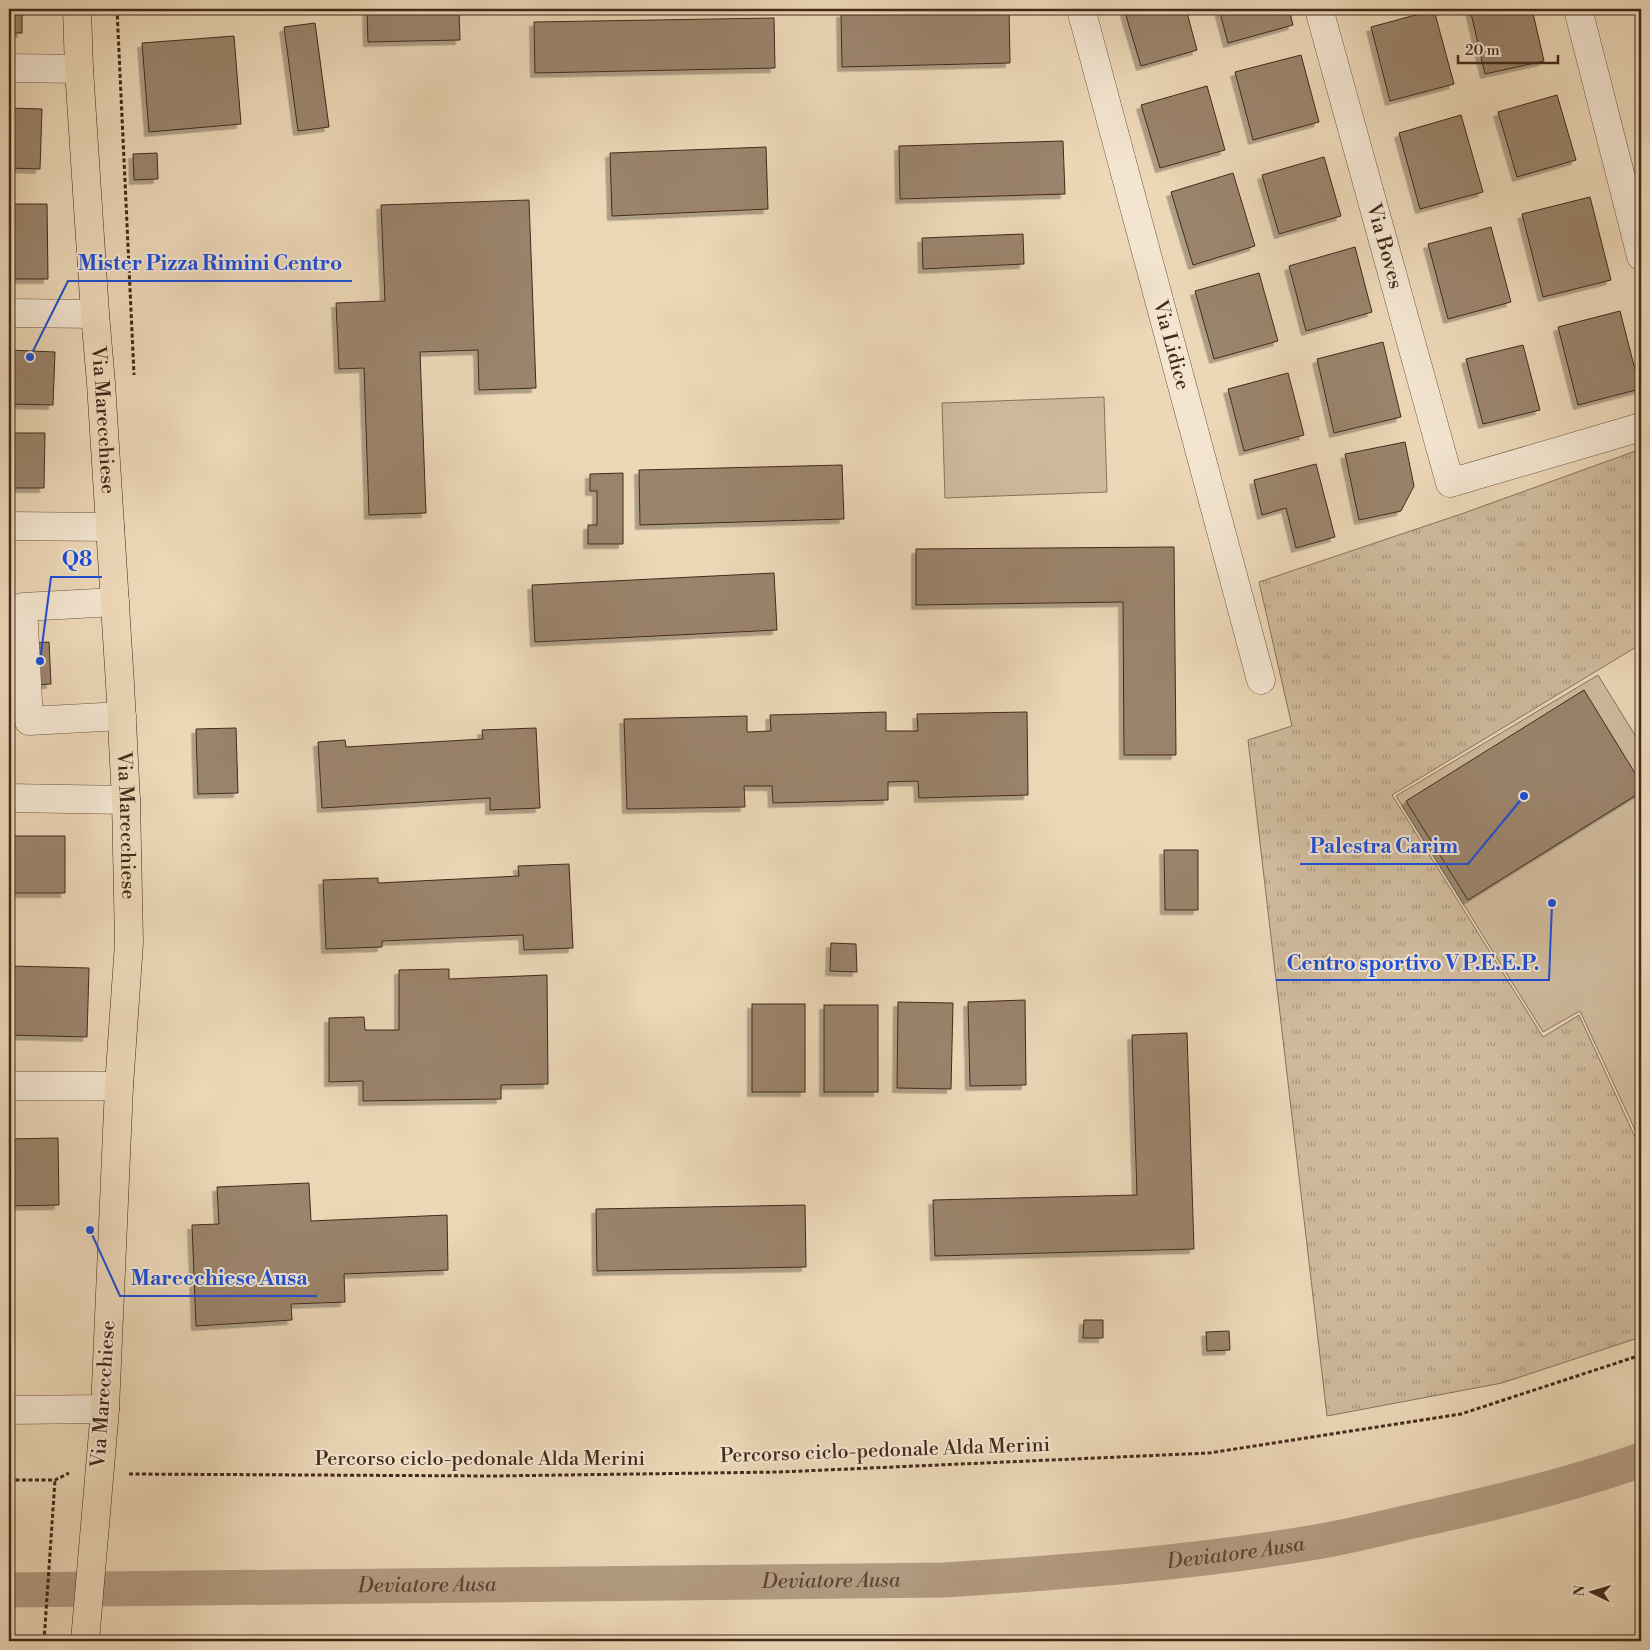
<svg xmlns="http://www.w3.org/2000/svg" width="1650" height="1650" viewBox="0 0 1650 1650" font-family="'Libre Bodoni',serif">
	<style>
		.grass { fill: url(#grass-tufts); stroke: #89725c }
		.pitch { fill: #cfba9c; stroke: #89725c }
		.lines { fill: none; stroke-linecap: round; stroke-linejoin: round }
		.canal { stroke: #b39c82; stroke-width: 35 }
		.building { fill: #9b846c; stroke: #432a1b; filter: url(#shadow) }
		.minor-casing { stroke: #6d5542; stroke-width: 29 }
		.major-casing { stroke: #432a1b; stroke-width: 29 }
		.path { stroke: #432a1b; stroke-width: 3; stroke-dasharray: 4 2.5; stroke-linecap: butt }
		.minor { stroke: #f3e5d0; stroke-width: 28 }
		.major { stroke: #ecd7b7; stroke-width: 28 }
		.labels { text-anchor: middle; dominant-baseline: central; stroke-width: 4; stroke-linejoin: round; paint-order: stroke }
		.street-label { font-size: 20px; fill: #432a1b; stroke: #f3e5d0 }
		.water-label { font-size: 21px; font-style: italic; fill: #5f4635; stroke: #f3e5d0 }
		.leader { fill: none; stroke: #1d4ed8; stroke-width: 2 }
		.callout-dot { fill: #1d4ed8; stroke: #f3e5d0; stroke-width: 2 }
		.callout-label { font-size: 21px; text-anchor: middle; font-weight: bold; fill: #1d4ed8; stroke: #f3e5d0; stroke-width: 4; stroke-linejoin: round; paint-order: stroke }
	</style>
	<defs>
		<pattern id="grass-tufts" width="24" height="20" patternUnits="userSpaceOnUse" patternTransform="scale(1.25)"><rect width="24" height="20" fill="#cfba9c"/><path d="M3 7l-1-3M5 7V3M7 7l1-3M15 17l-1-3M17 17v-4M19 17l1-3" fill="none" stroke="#aa977e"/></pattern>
		<filter id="shadow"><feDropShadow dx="-4.5" dy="4.5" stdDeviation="0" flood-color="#0004"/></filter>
	</defs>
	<rect width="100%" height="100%" fill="#ecd7b7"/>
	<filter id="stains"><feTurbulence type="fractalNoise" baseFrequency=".004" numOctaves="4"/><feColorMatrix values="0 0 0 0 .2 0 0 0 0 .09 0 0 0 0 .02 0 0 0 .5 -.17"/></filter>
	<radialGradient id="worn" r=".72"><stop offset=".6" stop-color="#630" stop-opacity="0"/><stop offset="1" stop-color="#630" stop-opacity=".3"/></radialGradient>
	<polygon class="grass" points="1641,449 1641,644 1392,795 1543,1037 1579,1015 1641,1150 1641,1337 1502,1383 1327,1416 1248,740 1292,726 1259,582 1464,513"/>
	<g class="pitch">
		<polygon points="1104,397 1107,492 945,498 942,403"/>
		<polygon points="1598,675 1641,745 1641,1143 1580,1011 1543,1032 1396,796"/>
	</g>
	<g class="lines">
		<path class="canal" id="s1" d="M9 1590 944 1580C1068 1572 1193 1563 1316 1542 1345 1537 1375 1530 1404 1523 1484 1506 1564 1487 1641 1460"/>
	</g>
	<g class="building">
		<rect x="9" y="9" width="13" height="24"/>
		<polygon points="138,9 180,9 138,10"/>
		<polygon points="367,9 459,9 460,40 368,42"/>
		<polygon points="1009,9 1010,63 842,67 841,13"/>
		<polygon points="1124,9 1186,9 1197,50 1141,66"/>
		<polygon points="1219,9 1289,9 1293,25 1228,43"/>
		<polygon points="1470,9 1532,9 1544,61 1485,74"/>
		<polygon points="1434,10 1454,84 1390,101 1371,27"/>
		<polygon points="774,18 775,68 535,73 534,22"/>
		<polygon points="315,23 329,127 298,131 284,27"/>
		<polygon points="234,36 241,124 149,132 142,43"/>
		<polygon points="1301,55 1319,122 1253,140 1235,72"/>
		<polygon points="1207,86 1225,150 1160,168 1141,105"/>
		<polygon points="1557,95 1576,160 1517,177 1498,112"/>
		<polygon points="9,108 42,109 40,169 9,168"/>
		<polygon points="1461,115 1483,192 1420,209 1399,133"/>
		<polygon points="1063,141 1065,194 900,199 899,146"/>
		<polygon points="766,147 768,209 612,216 610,153"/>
		<polygon points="157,153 158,179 134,180 133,154"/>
		<polygon points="1324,157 1341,216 1279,234 1262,175"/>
		<polygon points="1233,173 1255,246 1193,265 1171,192"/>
		<polygon points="1590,197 1611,280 1543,297 1522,214"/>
		<polygon points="529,200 536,388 479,390 478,350 420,352 426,513 369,515 364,368 339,369 336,303 385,301 381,205"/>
		<polygon points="9,204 47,204 48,279 9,279"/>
		<polygon points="1491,227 1511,302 1448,319 1428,244"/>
		<polygon points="1023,234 1024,264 923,269 922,238"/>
		<polygon points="1355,247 1372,312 1306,331 1289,266"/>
		<polygon points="1259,273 1278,341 1214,359 1195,291"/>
		<polygon points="1620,311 1640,389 1578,405 1558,327"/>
		<polygon points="1383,342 1401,417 1334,433 1317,359"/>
		<polygon points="1523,345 1540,410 1483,424 1466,359"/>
		<polygon points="9,350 55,352 53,405 9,404"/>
		<polygon points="1288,373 1304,435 1244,451 1228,389"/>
		<polygon points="9,433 45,433 44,488 9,488"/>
		<polygon points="1405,442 1414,486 1401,511 1359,520 1345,454"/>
		<polygon points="1316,464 1335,537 1296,548 1286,508 1262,515 1254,480"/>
		<polygon points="842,465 844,519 640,525 639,470"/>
		<polygon points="623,473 623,544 588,544 588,525 597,525 597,491 590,491 590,474"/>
		<polygon points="1174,547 1176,755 1124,755 1123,602 916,605 916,549"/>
		<polygon points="774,573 777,630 535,642 532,585"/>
		<polygon points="49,642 51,684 9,686 9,644"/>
		<polygon points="1584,690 1641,783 1641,792 1468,900 1406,801"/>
		<polygon points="886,712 886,731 918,731 917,714 1027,712 1028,795 919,798 918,781 888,782 888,800 773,803 772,786 744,786 745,807 627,809 624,719 747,716 747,732 771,731 770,715"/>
		<polygon points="236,728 238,793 198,794 196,729"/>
		<polygon points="536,728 540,808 490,810 490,798 322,808 318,742 345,740 346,747 483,739 482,730"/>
		<polygon points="9,836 65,836 65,893 14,893 14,907 9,907"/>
		<polygon points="1164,850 1198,850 1198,910 1165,910"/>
		<polygon points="569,864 573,948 524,950 523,935 382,941 382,947 326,949 323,880 378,878 378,883 519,876 518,866"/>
		<polygon points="831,943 856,944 857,972 830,971"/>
		<polygon points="9,966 89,968 87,1037 9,1035"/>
		<polygon points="449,969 449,979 547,975 548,1084 501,1085 501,1099 363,1101 363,1081 329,1082 329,1018 364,1017 365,1030 399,1030 399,970"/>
		<polygon points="1025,1000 1026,1085 970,1086 968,1002"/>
		<polygon points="898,1002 953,1003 951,1089 897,1088"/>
		<rect x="752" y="1004" width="53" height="88"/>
		<rect x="824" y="1005" width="54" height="87"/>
		<polygon points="1187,1033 1194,1249 935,1256 933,1200 1137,1195 1132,1035"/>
		<polygon points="58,1138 59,1205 9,1206 9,1139"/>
		<polygon points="309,1183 311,1221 447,1215 448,1270 344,1274 345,1302 291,1304 292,1320 196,1326 192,1225 219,1224 217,1187"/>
		<polygon points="805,1205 806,1267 597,1271 596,1209"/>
		<polygon points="1084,1320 1103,1320 1103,1338 1083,1338"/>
		<polygon points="1229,1331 1230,1350 1207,1351 1206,1332"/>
	</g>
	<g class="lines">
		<g class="minor-casing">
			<g id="minor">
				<path id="s2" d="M1081 9 1261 680"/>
				<path id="s3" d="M1319 9 1450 483 1641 427"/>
				<polyline points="1578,9 1641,256"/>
				<polyline points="9,68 79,69"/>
				<polyline points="9,313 95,314"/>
				<polyline points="9,526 110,527"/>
				<polyline points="115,602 23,607 29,721 122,716"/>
				<polyline points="9,798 126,800"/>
				<polyline points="9,1086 119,1086"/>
				<polyline points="9,1410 105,1409"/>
			</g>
		</g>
		<g class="major-casing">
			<g id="major">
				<path id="s4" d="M77 9 79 69 95 314 101 383 120 684 126 800 129 943 119 1086 105 1409 85 1641"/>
			</g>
		</g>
		<g class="path">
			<polyline points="117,9 134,375"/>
			<polyline points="129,1474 491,1476 780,1472 1209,1453 1461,1414 1641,1355"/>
			<polyline points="9,1480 55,1480 69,1473"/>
			<polyline points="44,1641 55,1480"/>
		</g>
		<use href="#minor" class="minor"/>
		<use href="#major" class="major"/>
	</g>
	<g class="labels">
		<g class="street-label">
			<text stroke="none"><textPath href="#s3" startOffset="246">Via Boves</textPath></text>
			<text stroke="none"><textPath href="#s2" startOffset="348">Via Lidice</textPath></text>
			<text stroke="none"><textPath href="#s4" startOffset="412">Via Marecchiese</textPath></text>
			<text stroke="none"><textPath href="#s4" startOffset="818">Via Marecchiese</textPath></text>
			<text transform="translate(104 1394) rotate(-86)">Via Marecchiese</text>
			<text transform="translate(885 1451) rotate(-2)">Percorso ciclo-pedonale Alda Merini</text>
			<text x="480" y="1459">Percorso ciclo-pedonale Alda Merini</text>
		</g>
		<g class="water-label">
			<text stroke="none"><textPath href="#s1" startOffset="1228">Deviatore Ausa</textPath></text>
			<text stroke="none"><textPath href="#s1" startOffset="822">Deviatore Ausa</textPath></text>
			<text stroke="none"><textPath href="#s1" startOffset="418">Deviatore Ausa</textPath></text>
		</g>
	</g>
	<path class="leader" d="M30 357L68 281H352M40 661L51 577H102M1524 796L1468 864H1300M1552 903L1549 980H1276M90 1230L120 1296H317"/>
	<g class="callout-dot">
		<circle cx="30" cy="357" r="5"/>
		<circle cx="40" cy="661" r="5"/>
		<circle cx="1524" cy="796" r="5"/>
		<circle cx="1552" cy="903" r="5"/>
		<circle cx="90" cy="1230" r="5"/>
	</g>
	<g class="callout-label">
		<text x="210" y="270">Mister Pizza Rimini Centro</text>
		<text x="77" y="566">Q8</text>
		<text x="1384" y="853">Palestra Carim</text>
		<text x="1413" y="970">Centro sportivo V P.E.E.P.</text>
		<text x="219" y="1285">Marecchiese Ausa</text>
	</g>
	<rect width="1650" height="1650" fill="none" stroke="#ecd7b7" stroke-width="30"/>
	<rect x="10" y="10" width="1630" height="1630" fill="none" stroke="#432a1b" stroke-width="2.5"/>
	<rect x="15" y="15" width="1620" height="1620" fill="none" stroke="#432a1b"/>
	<g transform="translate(1592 1592) rotate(275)" stroke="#f3e5d0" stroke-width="4" paint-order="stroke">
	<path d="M0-4L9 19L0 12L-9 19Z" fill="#432a1b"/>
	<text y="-8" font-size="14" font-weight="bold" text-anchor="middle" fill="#432a1b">N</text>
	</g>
	<path d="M1458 55v8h100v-8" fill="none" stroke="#432a1b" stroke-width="2.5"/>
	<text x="1465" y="55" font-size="15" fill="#432a1b" stroke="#f3e5d0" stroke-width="4" paint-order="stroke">20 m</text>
	<rect width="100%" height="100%" filter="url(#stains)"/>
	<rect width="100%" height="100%" fill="url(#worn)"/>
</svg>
